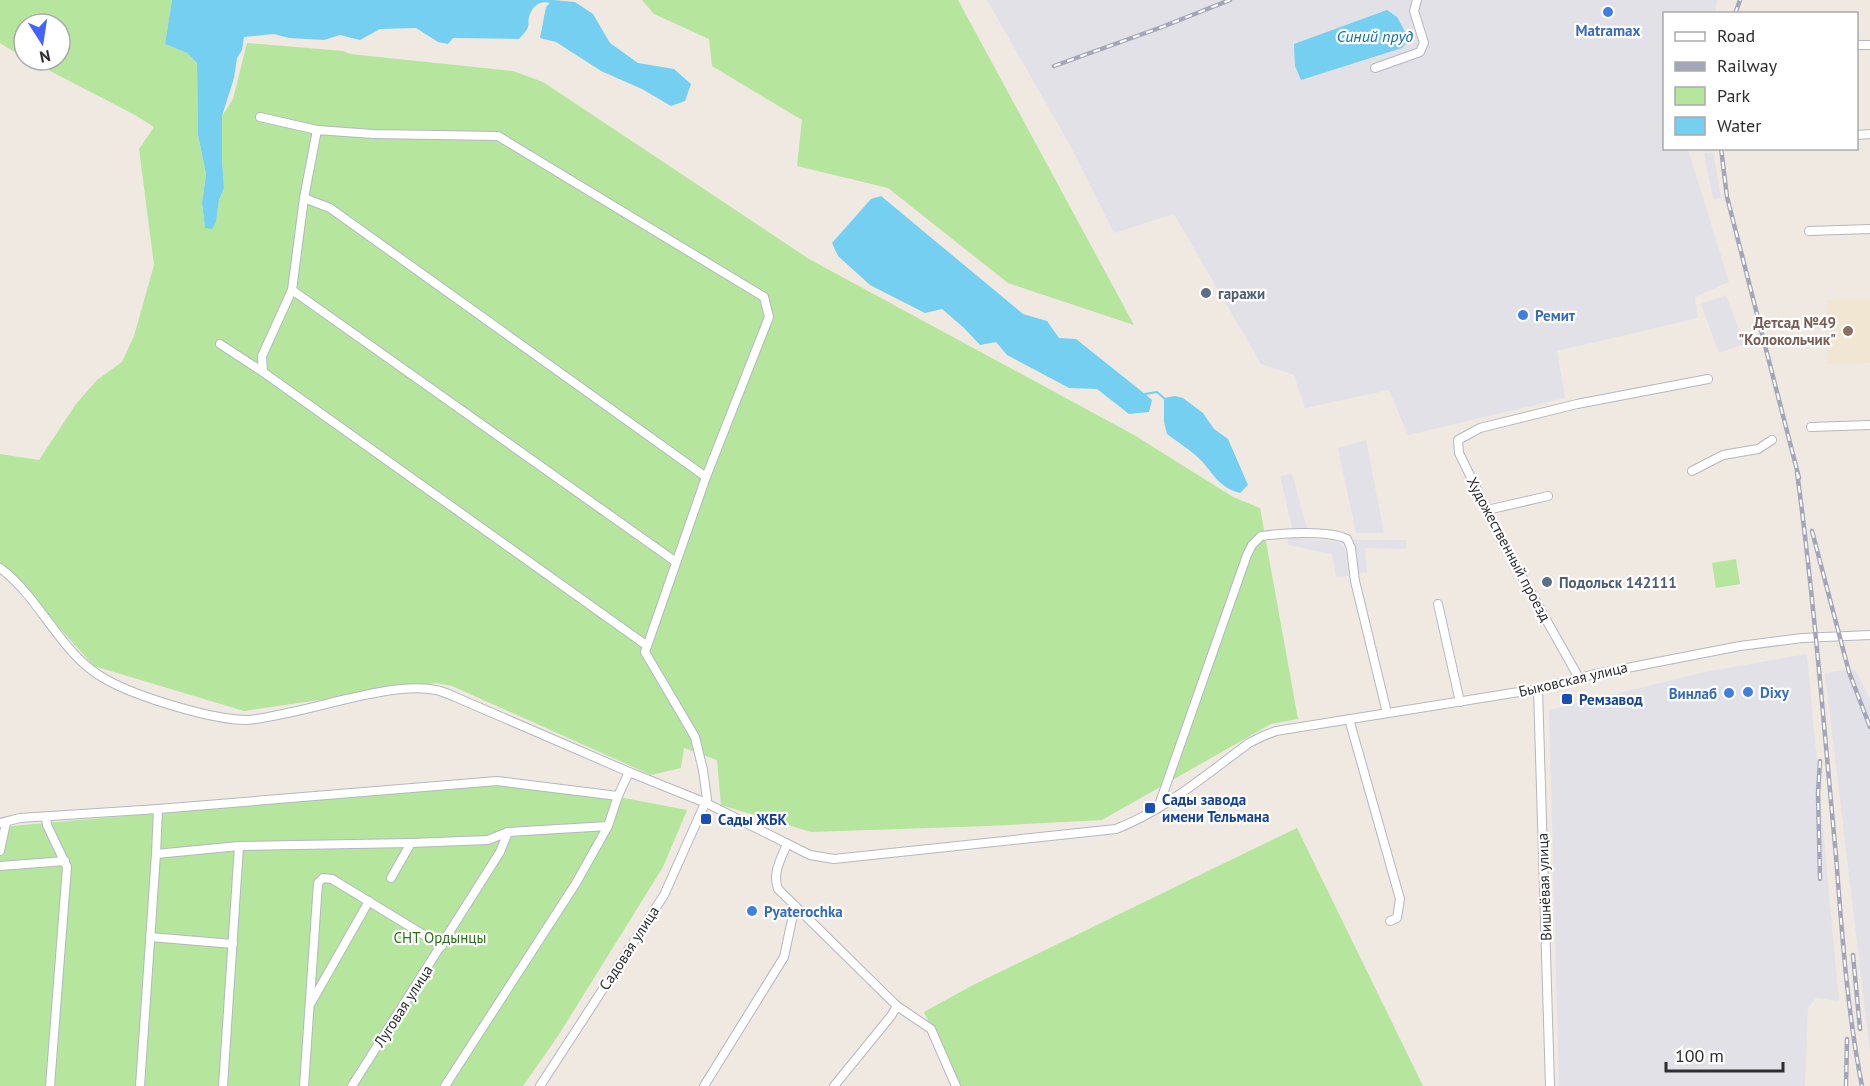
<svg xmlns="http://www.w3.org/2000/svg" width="1870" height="1086" viewBox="0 0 1870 1086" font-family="'PT Sans',sans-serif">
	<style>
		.industrial { fill: #e3e1e8 }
		.education { fill: #f0e6d1 }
		.green { fill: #b6e59e }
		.water { fill: #75cff0 }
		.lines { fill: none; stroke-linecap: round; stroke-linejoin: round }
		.stream { stroke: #75cff0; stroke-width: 2 }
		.minor-casing { stroke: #b4b7c1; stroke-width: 10 }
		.minor { stroke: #fff; stroke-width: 8 }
		.rail-casing { stroke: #a3a6b8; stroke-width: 4.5 }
		.rail { stroke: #fff; stroke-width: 2; stroke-dasharray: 7; stroke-linecap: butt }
		.shop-dot { fill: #3f7fe0; stroke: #fff; stroke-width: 2 }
		.service-dot { fill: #5c6f8a; stroke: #fff; stroke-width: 2 }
		.education-dot { fill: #8d6e63; stroke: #fff; stroke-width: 2 }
		.transit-dot { fill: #1a4fb4; stroke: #fff; stroke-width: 2 }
		.labels { text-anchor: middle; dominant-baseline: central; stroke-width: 4.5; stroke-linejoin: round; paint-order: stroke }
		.shop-label { font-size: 15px; font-weight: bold; fill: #366cbe; stroke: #fff; text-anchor: start }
		.service-label { font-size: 15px; font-weight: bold; fill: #4e5e75; stroke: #fff; text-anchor: start }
		.education-label { font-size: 15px; font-weight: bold; fill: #785e54; stroke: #fff; text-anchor: end }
		.street-label { font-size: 15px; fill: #2e2e2e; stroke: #fff }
		.transit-label { font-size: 15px; font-weight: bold; fill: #164399; stroke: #fff; text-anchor: start }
		.park-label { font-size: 15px; fill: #2c6e1b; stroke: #fff }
		.water-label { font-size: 16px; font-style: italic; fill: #0d6fa3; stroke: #fff }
	</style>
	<rect width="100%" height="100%" fill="#efe9e1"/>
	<g class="industrial">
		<polygon points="987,0 1717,0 1715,13 1664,14 1664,148 1688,149 1729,282 1695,297 1698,318 1557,351 1565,398 1408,435 1389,390 1305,408 1294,375 1261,364 1174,214 1114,233 1070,145"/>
		<polygon points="1713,152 1721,198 1713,199 1704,153"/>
		<polygon points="1726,295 1744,344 1719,353 1701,304"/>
		<polygon points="1366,440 1384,533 1356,533 1338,448"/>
		<polygon points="1292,474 1308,532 1293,531 1280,476"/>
		<polygon points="1288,537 1338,542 1345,549 1349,576 1336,577 1332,554 1288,545"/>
		<polygon points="1353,540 1406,540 1406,549 1365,548 1367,573 1357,573"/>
		<polygon points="1807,654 1839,1001 1816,998 1808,1008 1805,1086 1559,1086 1549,710 1705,672"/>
		<polygon points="1843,670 1855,670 1870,699 1870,1052 1825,673"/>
	</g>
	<polygon class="education" points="1827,300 1870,300 1870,363 1827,364"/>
	<g class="green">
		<polygon points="0,0 172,0 165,44 187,53 197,63 198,135 206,174 202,203 205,228 216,222 219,200 224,188 222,159 222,116 233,99 247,43 343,51 350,54 513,71 543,82 809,259 1134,435 1233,497 1260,508 1298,719 1271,724 1102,820 988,826 811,832 721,805 717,760 684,748 681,768 651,775 452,686 436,683 244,711 94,666 0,563 0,454 39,460 76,404 97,380 122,362 134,336 154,265 139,149 154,127 135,115 29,60 60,60 60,24 24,24 24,58 0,43"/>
		<polygon points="642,0 958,0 1134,325 1008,283 888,188 797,166 802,120 712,66 709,39 654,14"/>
		<polygon points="1736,559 1740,584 1716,588 1712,563"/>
		<polygon points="478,785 577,789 687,810 663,867 558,1036 523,1086 0,1086 0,827"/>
		<polygon points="1297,828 1423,1086 960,1086 924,1012 973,985"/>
	</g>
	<g class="water">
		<path d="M172 0H553L575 2 593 14 610 43 638 63 674 69 691 84 685 101 671 106 642 89 601 71 556 42 540 38 546 7 550 3C540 0 532 6 529 17 528 20 529 24 528 27 527 31 522 35 519 39L453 38 448 44 438 42 416 28 380 29 360 40 340 35 324 40 289 38 274 34 244 37 242 50 237 58 234 78 222 116V159L224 188 219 200 216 222 212 229 205 228 202 203 206 174 198 135 197 63 187 53 165 44Z"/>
		<polygon points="1387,10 1397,17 1409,39 1402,48 1301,80 1295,66 1294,44"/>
		<polygon points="881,196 1023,314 1047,321 1059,338 1076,339 1145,394 1152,400 1149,412 1129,414 1097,389 1069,388 1007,355 996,342 980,345 964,328 942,309 925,313 870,285 838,256 832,243 871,199"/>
		<path d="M1175 396 1183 398 1203 413 1214 429 1228 439 1248 485 1240 493C1214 486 1213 469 1194 454 1186 447 1176 441 1167 434L1164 422V398Z"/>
	</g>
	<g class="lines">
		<polyline class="stream" points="1145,394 1157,392 1164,398"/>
		<g class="minor-casing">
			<g id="minor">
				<polyline points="1856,45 1870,45"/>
				<polyline points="1375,68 1420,52 1424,43 1414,11 1417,0"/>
				<polyline points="260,117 317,130"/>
				<polyline points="1856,135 1870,134"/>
				<polyline points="304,198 330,208 706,477"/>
				<polyline points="1809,231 1870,229"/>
				<polyline points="292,290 676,562"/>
				<polyline points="220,344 263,372"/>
				<polyline points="1811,427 1870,425"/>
				<polyline points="1692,471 1723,455 1758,449 1772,440"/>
				<polyline points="1487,510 1548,496"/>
				<path d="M0 568C42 599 60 655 107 680 138 697 212 720 247 720 262 719 277 715 292 712 331 704 398 682 436 690 442 691 448 694 453 696L629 772 706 803 810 855 834 859 1116 829C1165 810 1207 774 1249 743L1263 736 1276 731 1538 689 1591 675 1740 646 1802 638 1870 635"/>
				<polyline points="1438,604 1460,702"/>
				<polyline points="1579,678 1503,543 1459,453 1458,440 1480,428 1577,404 1708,379"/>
				<polyline points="1538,689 1550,1086"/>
				<polyline points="1349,719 1400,899 1397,918 1390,921"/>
				<path d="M1158 808 1247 555 1252 545 1261 536C1282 533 1328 530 1347 539L1351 548 1355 581 1387 713"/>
				<polyline points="46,818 47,825 67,867 50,1086"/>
				<polyline points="0,823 20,818 158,809"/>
				<path d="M787 844C781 859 772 873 778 889L897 1006 931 1029 956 1086"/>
				<polyline points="239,846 411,843 488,840 508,832 608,826 618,796 629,772"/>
				<polyline points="0,851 6,823"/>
				<polyline points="156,854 239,846 223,1086"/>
				<polyline points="0,866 65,861"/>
				<polyline points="391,878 411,843"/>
				<polyline points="150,937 233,944"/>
				<polyline points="311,1003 369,901"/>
				<polyline points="140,1086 156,854 158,809 497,781 618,796"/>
				<polyline points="304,1086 318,883 323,878 332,879 442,946"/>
				<polyline points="352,1086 500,852 508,832"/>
				<polyline points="445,1086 576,883 608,826"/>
				<polyline points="540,1086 664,895 707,799 703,770 695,737 645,652 706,477 769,317 764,297 498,136 373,134 317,130 304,198 292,290 262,356 263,372 646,645"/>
				<polyline points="704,1086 784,957 795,906"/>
				<polyline points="834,1086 891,1016 897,1006"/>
			</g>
		</g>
		<use href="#minor" class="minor"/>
		<g class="rail-casing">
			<g id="rail">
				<polyline points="1735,14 1740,0"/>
				<polyline points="1054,66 1162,27 1230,0"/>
				<polyline points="1721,148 1727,197 1799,478"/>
				<path d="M1797 472C1814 599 1824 728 1836 856 1842 933 1847 1010 1862 1086"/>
				<polyline points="1812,531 1849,672 1870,727"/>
				<polyline points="1820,761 1818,794 1820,879"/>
				<polyline points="1853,955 1860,1029"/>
				<polyline points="1846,1086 1847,1039"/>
			</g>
		</g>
		<use href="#rail" class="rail"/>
	</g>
	<g class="shop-dot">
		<circle cx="1608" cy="12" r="6"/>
		<circle cx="1523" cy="315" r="6"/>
		<circle cx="1748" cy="692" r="6"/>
		<circle cx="1729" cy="693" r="6"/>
		<circle cx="752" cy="911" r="6"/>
	</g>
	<g class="service-dot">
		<circle cx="1206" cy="293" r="6"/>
		<circle cx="1547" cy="582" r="6"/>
	</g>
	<circle class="education-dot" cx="1848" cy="331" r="6"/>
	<g class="transit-dot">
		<rect x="1561" y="693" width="12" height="12" rx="3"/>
		<rect x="1144" y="802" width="12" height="12" rx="3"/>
		<rect x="700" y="813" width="12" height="12" rx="3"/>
	</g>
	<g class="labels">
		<g class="shop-label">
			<text x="1608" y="30" text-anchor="middle">Matramax</text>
			<text x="1535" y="315">Ремит</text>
			<text x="1760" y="692">Dixy</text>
			<text x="1717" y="693" text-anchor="end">Винлаб</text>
			<text x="764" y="911">Pyaterochka</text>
		</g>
		<g class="service-label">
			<text x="1218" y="293">гаражи</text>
			<text x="1559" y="582">Подольск 142111</text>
		</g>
		<g class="education-label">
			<text x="1836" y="322">Детсад №49<tspan x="1836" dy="17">"Колокольчик"</tspan></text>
		</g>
		<g class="street-label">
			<text transform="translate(1509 549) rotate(62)">Художественный проезд</text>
			<text transform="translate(1573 679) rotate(-13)">Быковская улица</text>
			<text transform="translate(1544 887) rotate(-92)">Вишнёвая улица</text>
			<text transform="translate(629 948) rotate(-57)">Садовая улица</text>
			<text transform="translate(403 1006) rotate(-57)">Луговая улица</text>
		</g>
		<g class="transit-label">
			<text x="1579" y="699">Ремзавод</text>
			<text x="1162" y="799">Сады завода<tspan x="1162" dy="17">имени Тельмана</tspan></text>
			<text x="718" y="819">Сады ЖБК</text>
		</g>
		<g class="park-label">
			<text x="440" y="937">СНТ Ордынцы</text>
		</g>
		<g class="water-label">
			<text x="1375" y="36">Синий пруд</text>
		</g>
	</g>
	<rect x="1663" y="12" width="195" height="138" fill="#ffffff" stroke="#ababab" stroke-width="1.5"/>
	<rect x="1675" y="32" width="30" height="9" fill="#ffffff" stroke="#ababab" stroke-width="1.5"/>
	<text x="1717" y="42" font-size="18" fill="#2e2e2e">Road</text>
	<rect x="1675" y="62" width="30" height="9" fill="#a3a6b8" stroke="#ababab" stroke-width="1.5"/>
	<text x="1717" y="72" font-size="18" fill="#2e2e2e">Railway</text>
	<rect x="1675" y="87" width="30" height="18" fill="#b6e59e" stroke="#ababab" stroke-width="1.5"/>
	<text x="1717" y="102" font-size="18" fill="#2e2e2e">Park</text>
	<rect x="1675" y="117" width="30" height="18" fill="#75cff0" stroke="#ababab" stroke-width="1.5"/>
	<text x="1717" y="132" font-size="18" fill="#2e2e2e">Water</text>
	<g transform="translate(42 42) rotate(168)"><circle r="28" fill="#ffffff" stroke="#ababab" stroke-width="1.5"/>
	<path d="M0-4.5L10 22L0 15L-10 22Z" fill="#4264fb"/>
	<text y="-9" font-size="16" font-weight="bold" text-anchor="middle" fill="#2e2e2e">N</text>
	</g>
	<path d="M1666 1062v9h117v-9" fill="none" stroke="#2e2e2e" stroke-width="3"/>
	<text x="1675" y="1062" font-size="18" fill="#2e2e2e" stroke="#ffffff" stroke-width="4.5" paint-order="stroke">100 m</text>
</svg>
